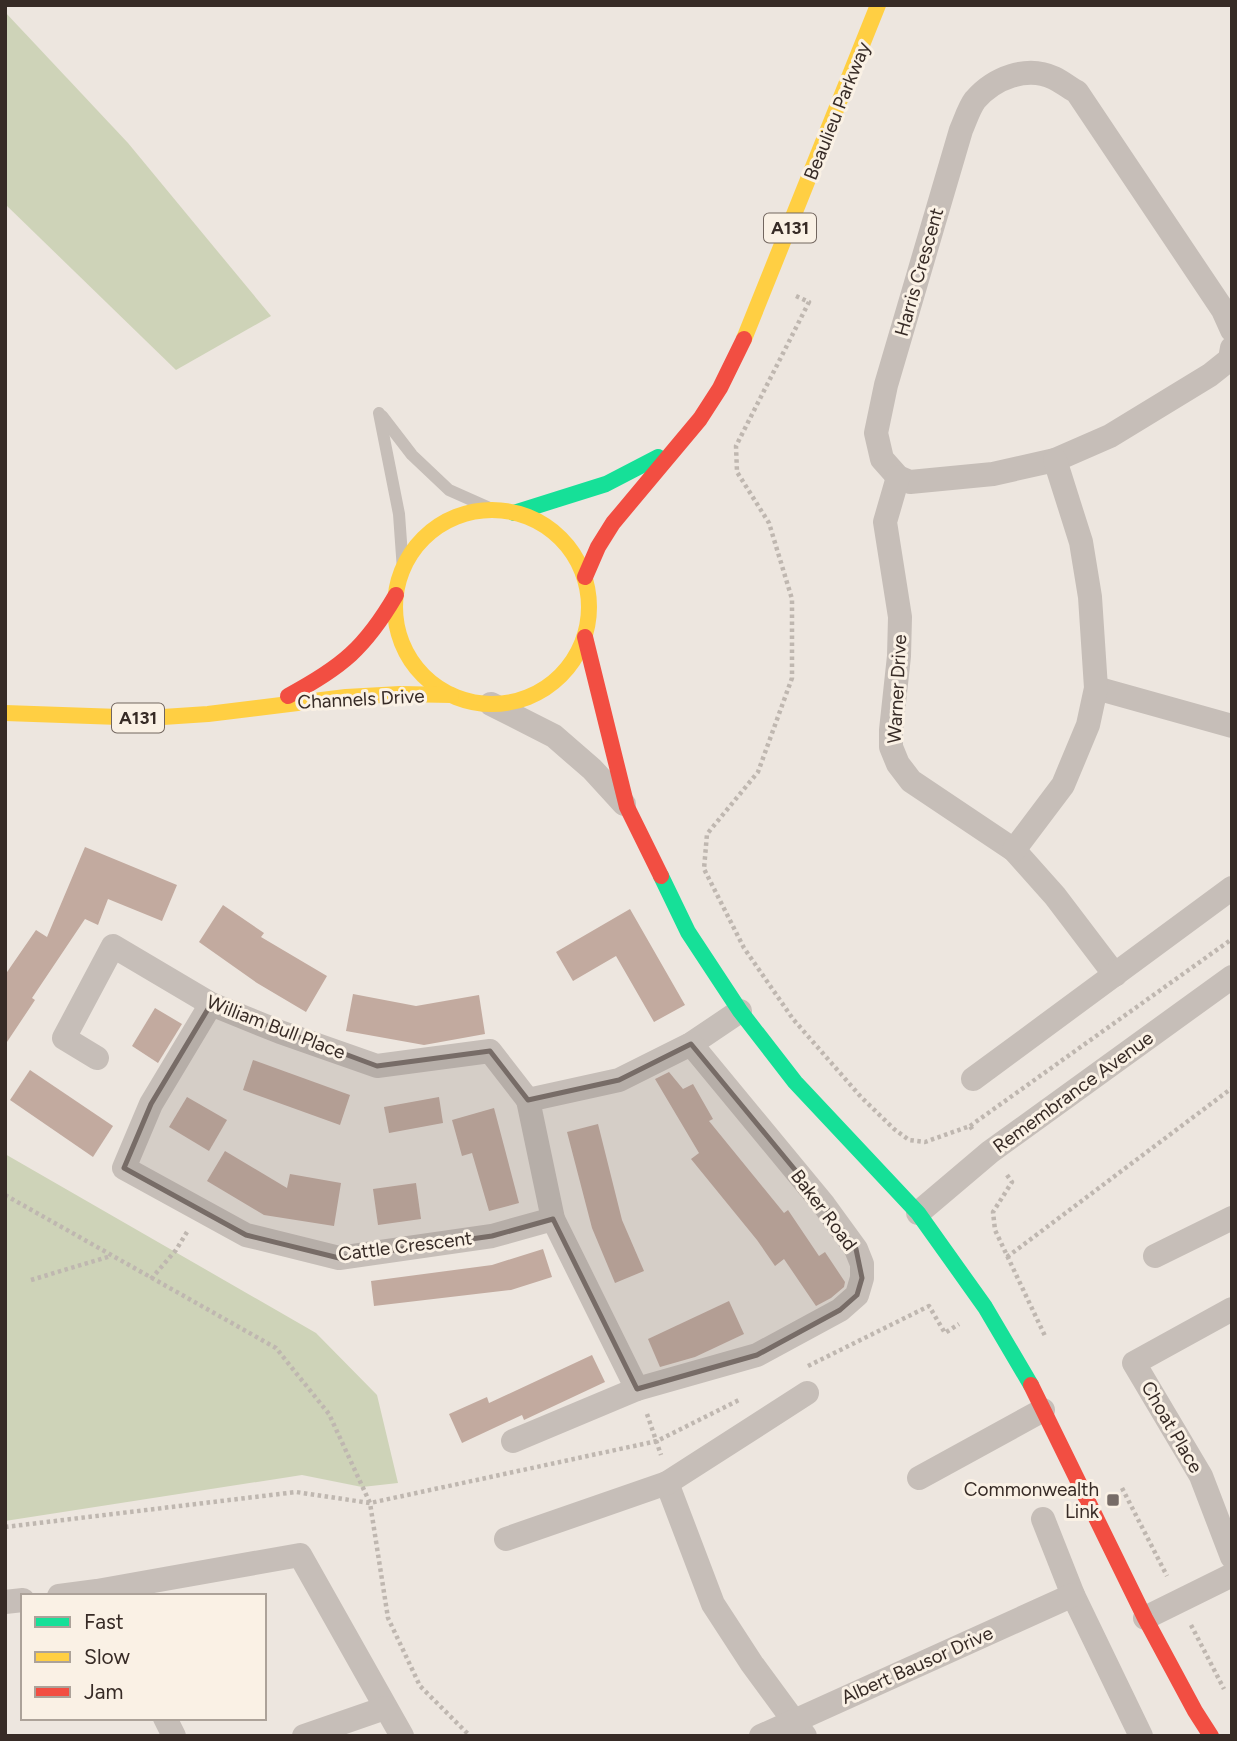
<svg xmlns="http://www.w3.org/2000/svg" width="1237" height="1741" viewBox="0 0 1237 1741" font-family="Figtree,sans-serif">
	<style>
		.green { fill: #ced3b8 }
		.building { fill: #c2aa9f }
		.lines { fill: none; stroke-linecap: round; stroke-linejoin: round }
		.path { stroke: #bfb7b0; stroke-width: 4.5; stroke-dasharray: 3.5 3.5; stroke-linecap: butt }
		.lane { stroke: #c6beb8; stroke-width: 12 }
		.street { stroke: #c6beb8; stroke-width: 24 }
		.fast { stroke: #16e098; stroke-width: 16 }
		.slow { stroke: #ffcf43; stroke-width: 16 }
		.jam { stroke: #f24e42; stroke-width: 16 }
		.marked { fill: #776c67; fill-opacity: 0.2; stroke: #776c67; stroke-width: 5; stroke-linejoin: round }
		.poi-dot { fill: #776c67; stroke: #faf1e5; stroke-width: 2.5 }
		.labels { text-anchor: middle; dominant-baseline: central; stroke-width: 6; stroke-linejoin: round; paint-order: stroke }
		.shield { fill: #faf1e5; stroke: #72665f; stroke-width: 2 }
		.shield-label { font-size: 18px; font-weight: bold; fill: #372b26 }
		.street-label { font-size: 19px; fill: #372b26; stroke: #faf1e5 }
		.poi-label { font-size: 19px; fill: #372b26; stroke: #faf1e5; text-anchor: end }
	</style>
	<rect width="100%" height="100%" fill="#ede6df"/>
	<g class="green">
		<polygon points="5,12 128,143 271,316 176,370 5,204"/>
		<polygon points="5,1154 316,1333 377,1395 398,1483 362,1487 302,1475 5,1521"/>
	</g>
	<g class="building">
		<polygon points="85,847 177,885 162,921 108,899 98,925 85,919 32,998 35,1000 5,1045 5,975 36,930 47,937"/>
		<polygon points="223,905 264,933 261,937 327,976 306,1012 257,983 199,942"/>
		<polygon points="630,909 685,1005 654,1022 616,956 573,981 556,952"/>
		<polygon points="353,994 416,1006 479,995 485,1034 424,1045 346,1031"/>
		<polygon points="155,1008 182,1024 158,1063 132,1046"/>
		<polygon points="253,1060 350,1095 340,1125 243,1090"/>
		<polygon points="30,1070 113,1126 93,1157 10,1100"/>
		<polygon points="669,1072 683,1089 693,1084 713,1119 709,1121 784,1213 788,1210 819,1256 825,1252 845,1282 844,1287 831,1298 816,1306 784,1259 775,1266 757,1240 691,1159 699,1153 655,1079"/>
		<polygon points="187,1097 227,1120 209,1151 169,1127"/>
		<polygon points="439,1097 443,1123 389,1133 384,1107"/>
		<polygon points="494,1108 519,1203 489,1211 472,1153 462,1156 452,1120"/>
		<polygon points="598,1124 622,1220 644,1271 615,1283 592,1228 567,1132"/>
		<polygon points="225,1151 287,1188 290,1174 341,1183 334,1226 264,1215 207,1181"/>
		<polygon points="416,1183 421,1219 378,1225 373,1189"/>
		<polygon points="543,1249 552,1277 511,1290 374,1306 371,1281 492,1265"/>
		<polygon points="729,1301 744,1334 695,1357 660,1367 648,1339"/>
		<polygon points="592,1355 605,1382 524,1420 522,1415 462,1443 449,1414 487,1397 489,1403"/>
	</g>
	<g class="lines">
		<g class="path">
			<polyline points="796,296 809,302 736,446 737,472 769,523 792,599 792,678 758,772 707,834 704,869 744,948 793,1019 861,1097 894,1129 909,1140 925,1142 970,1126 974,1132"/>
			<polyline points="970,1126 1232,939"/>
			<polyline points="1007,1175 1012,1182 993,1212 995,1230 1045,1336"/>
			<polyline points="5,1195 276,1348 329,1414 370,1503 388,1618 420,1686 470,1736"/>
			<polyline points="1007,1257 1232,1088"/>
			<polyline points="151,1279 176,1250 187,1232"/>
			<polyline points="31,1280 111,1256"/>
			<polyline points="808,1366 929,1306 945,1333 959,1324"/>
			<polyline points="647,1414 661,1455"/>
			<polyline points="1122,1488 1167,1576"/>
			<polyline points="5,1527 296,1492 370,1503 657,1441 741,1399"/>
			<polyline points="1191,1625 1224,1689"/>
		</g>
		<g class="lane">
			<polyline points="379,413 399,514 403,570"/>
			<polyline points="382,416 412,455 449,490 494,510"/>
		</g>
		<g class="street">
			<path d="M1232 330 1223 310 1077 92C1070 88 1062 82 1054 78 1027 65 994 78 975 100 969 108 965 121 961 130L886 385 876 433 882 459 898 477 910 482 993 474 1055 460 1110 436 1210 375 1230 359 1232 348"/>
			<polyline points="898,477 885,522 900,617 899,656 891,730 891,747 898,764 911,781 1014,850 1055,896 1115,975"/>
			<polyline points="1096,688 1232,726"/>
			<polyline points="491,704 554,736 592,769 624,804"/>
			<polyline points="1014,850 1063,785 1088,725 1096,688 1090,597 1081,542 1055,460"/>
			<polyline points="211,1004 151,1104 124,1168 246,1235 339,1258 492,1236 553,1219"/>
			<polyline points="97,1058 64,1038 113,946 211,1004 280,1032 377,1066 490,1051 528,1100"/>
			<polyline points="973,1079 1232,888"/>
			<polyline points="918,1213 990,1152 1232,977"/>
			<polyline points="1155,1256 1232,1218"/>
			<polyline points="1232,1309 1134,1363 1201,1476 1232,1557"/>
			<polyline points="637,1389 553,1219 528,1100 619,1080 691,1044 740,1011"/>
			<polyline points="513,1441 637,1389 757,1355 840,1310 857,1295 862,1278 862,1264 856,1249 824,1205 691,1044"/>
			<polyline points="919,1478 1043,1410"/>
			<polyline points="667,1483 713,1604 752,1664 805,1736"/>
			<polyline points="1043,1519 1073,1595 1141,1736"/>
			<polyline points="506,1539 667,1483 807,1393"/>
			<polyline points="59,1596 97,1591 300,1555 402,1736"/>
			<polyline points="5,1602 23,1600"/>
			<polyline points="1145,1618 1232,1575"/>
			<polyline points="165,1718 174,1736"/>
			<polyline points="304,1736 385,1708"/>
			<polyline points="761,1736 1073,1595"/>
		</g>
		<g class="fast">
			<polyline points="514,513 606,484 658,457"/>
			<polyline points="661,876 688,932 740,1011 795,1082 918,1213 985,1307 1031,1385"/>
		</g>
		<g class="slow">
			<polyline points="744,339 878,5"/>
			<circle cx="492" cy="607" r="97"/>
			<polyline points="5,713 148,718 208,714 346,697 400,694 451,695"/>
		</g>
		<g class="jam">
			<polyline points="585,577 598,547 613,523 700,419 720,388 744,339"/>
			<polyline points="585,637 627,807 661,876"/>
			<path d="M288 696C342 667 365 648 396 595"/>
			<polyline points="1031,1385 1145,1618 1195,1711 1211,1736"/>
		</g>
	</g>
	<path class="marked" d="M211 1004 377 1066 490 1051 528 1100 619 1080 691 1044 824 1205 856 1249 862 1278 857 1295 840 1310 757 1355 637 1389 553 1219 492 1236 339 1258 246 1235 124 1168 151 1104Z"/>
	<rect class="poi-dot" x="1106" y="1493" width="14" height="14" rx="3.5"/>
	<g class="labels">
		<g class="shield">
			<rect x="764" y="213.5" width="52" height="29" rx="5"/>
			<rect x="112" y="703.5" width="52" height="29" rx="5"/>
		</g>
		<g class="shield-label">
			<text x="790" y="228">A131</text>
			<text x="138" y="718">A131</text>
		</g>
		<g class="street-label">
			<text transform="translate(837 111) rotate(-68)">Beaulieu Parkway</text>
			<text transform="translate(919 272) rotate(-74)">Harris Crescent</text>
			<text transform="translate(897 689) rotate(-87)">Warner Drive</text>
			<text transform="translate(361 699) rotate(-3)">Channels Drive</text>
			<text transform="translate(276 1027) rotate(21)">William Bull Place</text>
			<text transform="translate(1073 1092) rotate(-36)">Remembrance Avenue</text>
			<text transform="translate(824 1210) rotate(53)">Baker Road</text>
			<text transform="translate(405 1246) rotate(-7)">Cattle Crescent</text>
			<text transform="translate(1172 1427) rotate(60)">Choat Place</text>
			<text transform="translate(917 1665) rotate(-24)">Albert Bausor Drive</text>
		</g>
		<g class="poi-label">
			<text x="1099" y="1489">Commonwealth<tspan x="1099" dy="22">Link</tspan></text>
		</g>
	</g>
	<rect width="1237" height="1741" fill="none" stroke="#372b26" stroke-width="14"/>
	<rect x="21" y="1594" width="245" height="126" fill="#faf1e5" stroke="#aca299" stroke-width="2"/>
	<rect x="35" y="1617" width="35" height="10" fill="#16e098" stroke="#aca299" stroke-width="2"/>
	<text x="84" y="1629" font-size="21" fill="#372b26">Fast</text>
	<rect x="35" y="1652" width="35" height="10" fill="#ffcf43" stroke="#aca299" stroke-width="2"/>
	<text x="84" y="1664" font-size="21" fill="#372b26">Slow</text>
	<rect x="35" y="1687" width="35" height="10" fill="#f24e42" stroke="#aca299" stroke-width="2"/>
	<text x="84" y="1699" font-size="21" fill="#372b26">Jam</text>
</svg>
